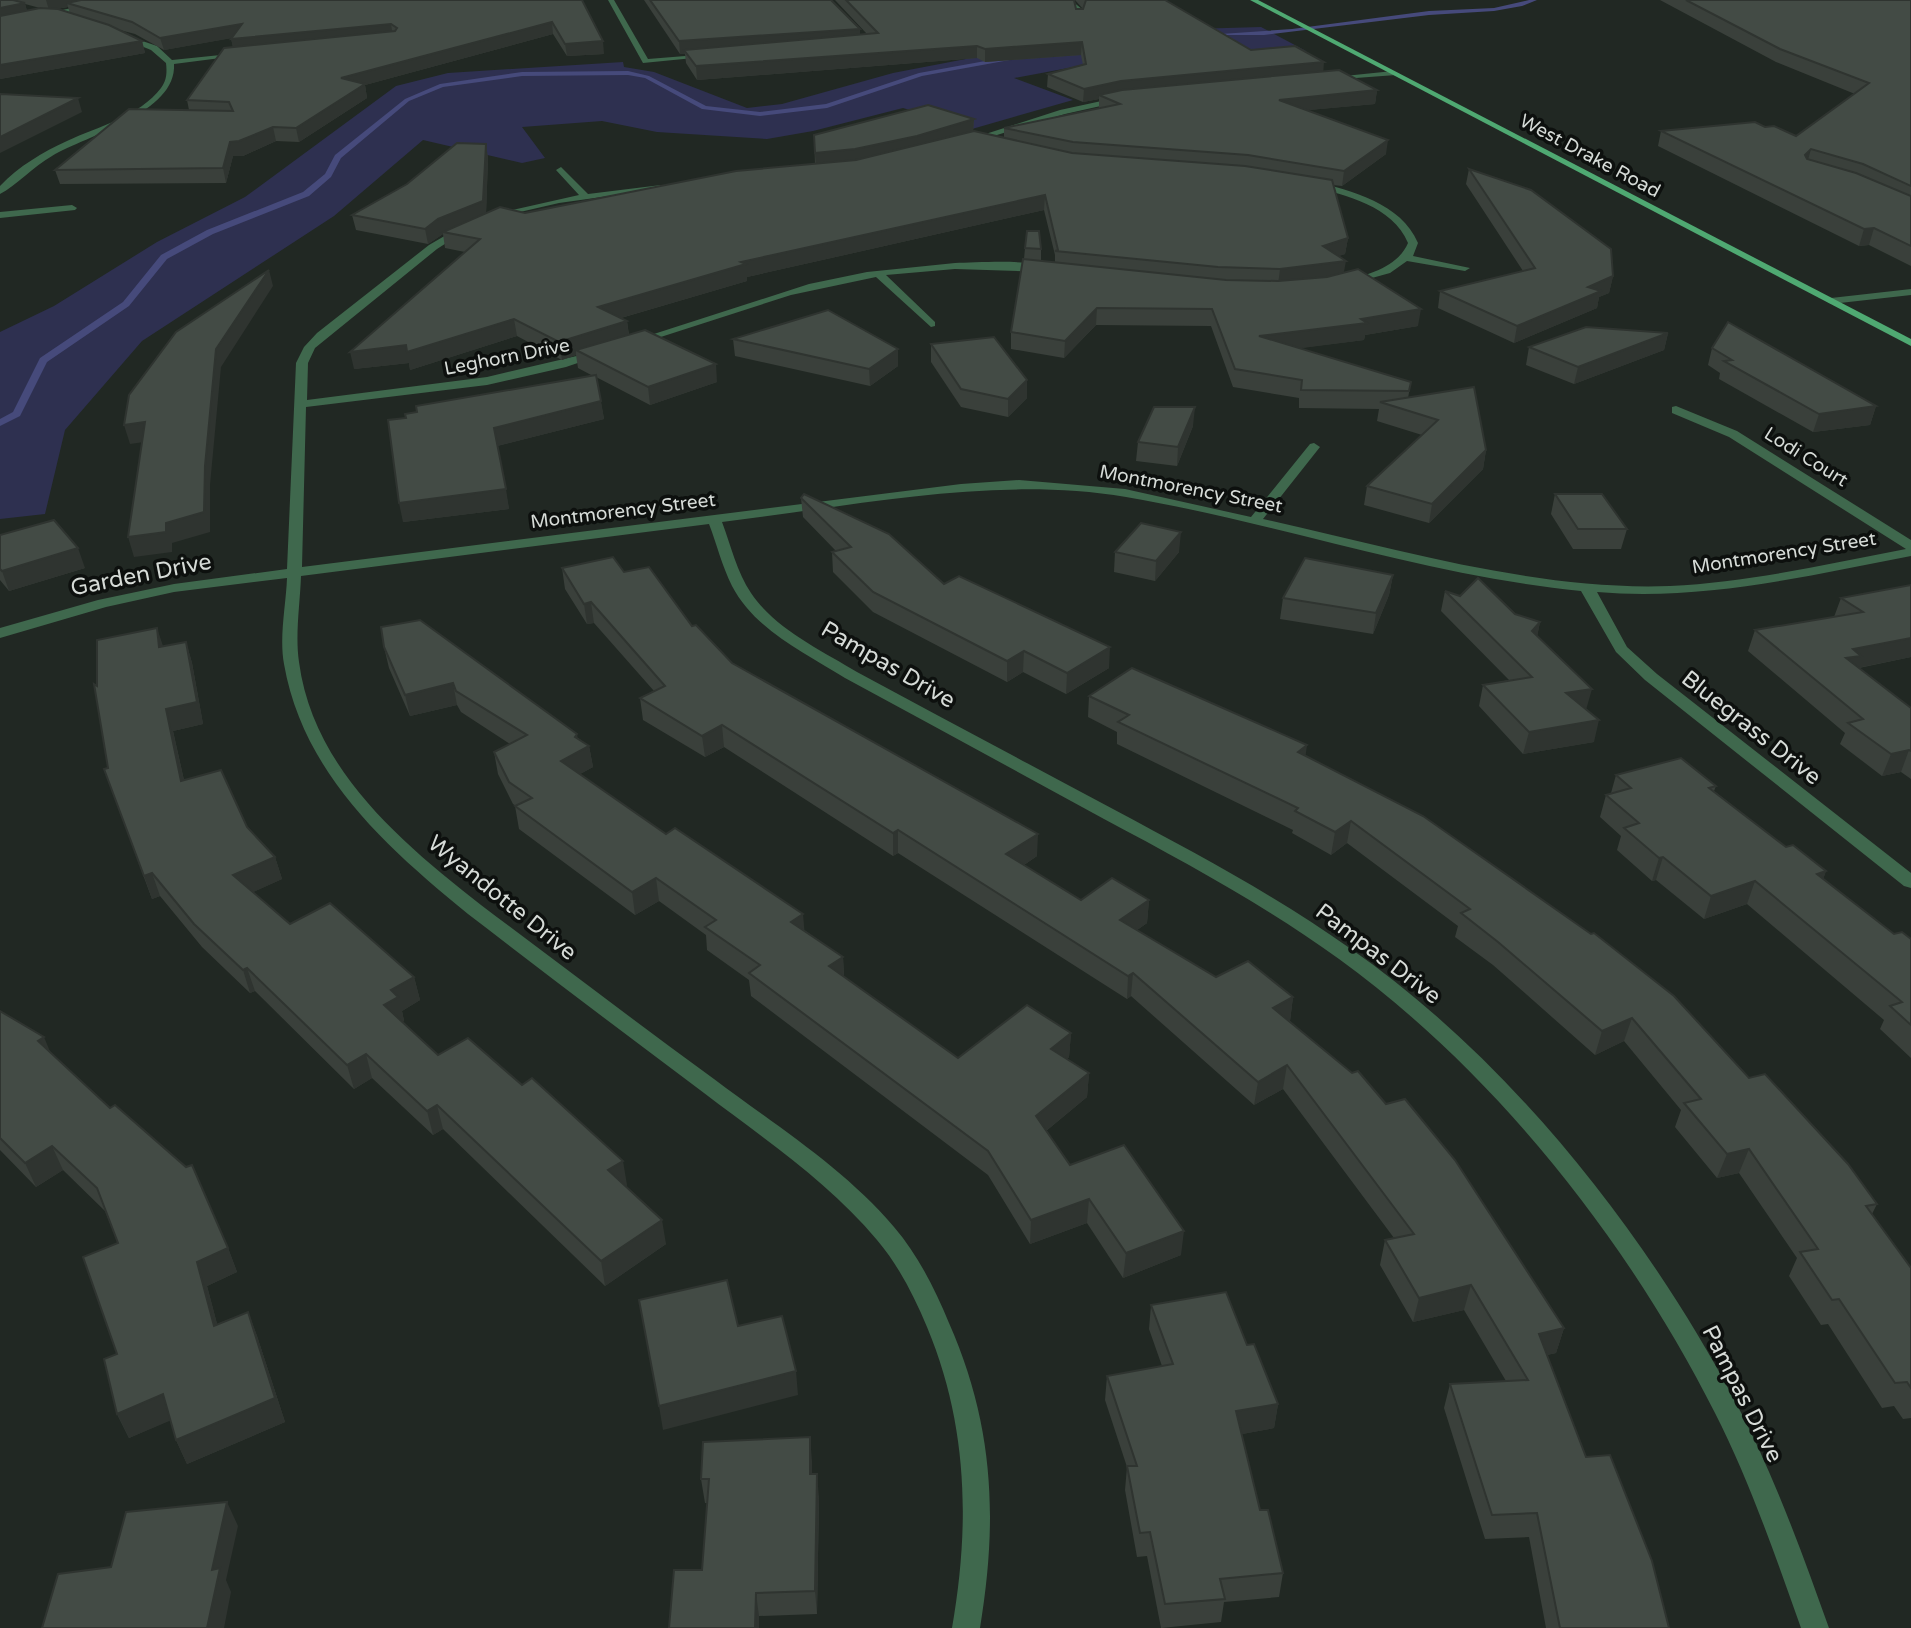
<svg xmlns="http://www.w3.org/2000/svg" width="1911" height="1628" viewBox="0 0 1911 1628" font-family="'Varela Round',sans-serif">
	<style>
		.green { fill: #2e3050 }
		.lines { fill: none; stroke-linecap: round; stroke-linejoin: round }
		.stream { fill: #464a7b; fill-rule: evenodd }
		.minor { fill: #3f684d; fill-rule: evenodd }
		.primary { fill: #4fa972; fill-rule: evenodd }
		.wall { fill: #3a403b; fill-rule: evenodd }
		.shaded-wall { fill: #2f3430 }
		.building { fill: #434b45; stroke: #2f3430; stroke-width: 2 }
		.labels { text-anchor: middle; dominant-baseline: central; stroke-width: 7; stroke-linejoin: round; paint-order: stroke }
		.far-street-label { font-size: 19px; fill: #d6dbd7; stroke: #0d100e }
		.street-label { font-size: 23px; fill: #d6dbd7; stroke: #0d100e }
	</style>
	<rect width="100%" height="100%" fill="#212823"/>
	<polygon class="green" points="1261,27 1306,51 1289,48 1122,58 1014,78 1073,100 972,129 903,108 813,131 767,139 657,132 602,121 522,127 545,158 522,163 423,140 334,216 142,341 65,430 45,514 0,519 0,332 54,306 157,242 245,197 396,86 448,73 623,62 624,67 654,72 747,108 782,104 893,73 1002,52 1192,29"/>
	<g class="lines">
		<g class="stream">
			<polygon points="1529,0 1537,0 1522,6 1494,11 1429,15 1264,35 1206,35 1292,29 1429,11 1494,8"/>
			<polygon points="1013,56 1015,59 922,76 827,108 760,116 702,109 645,78 628,75 522,76 443,87 409,101 341,158 331,177 309,196 213,234 167,259 129,306 47,362 20,416 0,426 0,419 13,412 40,358 123,302 161,255 207,230 303,192 325,174 335,155 405,99 440,84 522,72 628,71 649,76 706,106 760,112 826,104 919,73"/>
		</g>
		<g class="minor">
			<polygon points="110,0 123,0 0,27 0,23"/>
			<polygon points="608,0 614,0 648,59 710,54 714,56 643,63"/>
			<polygon points="1064,0 1071,0 1083,10 1081,19 1077,19 1077,12"/>
			<path d="M119 33 157 46 172 60 240 53 244 55 174 64C177 113 87 135 52 156 34 166 16 186 0 194V186C19 166 43 152 67 141 97 127 140 116 161 88 167 80 167 72 166 63L151 50 119 37Z"/>
			<polygon points="1393,71 1396,75 1329,80 1325,78"/>
			<polygon points="1120,97 1123,101 1065,114 971,143 964,141 1060,110"/>
			<polygon points="561,167 588,194 661,185 666,188 559,203 490,219 490,215 579,195 556,170"/>
			<path d="M1313 181C1352 191 1401 203 1418 243L1413 256 1470 268 1465 271 1407 261 1390 273 1343 286V282C1368 274 1397 268 1408 243 1393 206 1345 195 1310 186V182Z"/>
			<polygon points="72,205 77,208 75,210 0,218 0,212"/>
			<path d="M460 227 468 229 437 249 315 348 308 363 307 400 487 377 598 351 604 354 566 367 487 385 306 407 302 567 961 484 1019 480 1125 489 1251 517 1310 444 1314 443 1320 447 1263 519C1395 548 1535 591 1670 586 1750 582 1828 564 1906 549L1729 437 1672 413V407L1676 406 1737 431 1911 540V556C1807 576 1704 601 1597 592L1627 647 1657 674 1911 873V888L1904 886 1645 680 1616 652 1581 591C1427 576 1279 523 1126 497 993 475 855 506 722 522 731 546 737 572 751 593 775 629 821 650 857 672 942 718 1027 763 1113 809 1195 853 1275 895 1351 949 1509 1059 1644 1230 1734 1399 1773 1472 1801 1550 1829 1628H1801C1775 1555 1750 1482 1715 1413 1628 1241 1496 1073 1339 959 1264 905 1185 862 1104 819 1018 772 932 725 845 678 805 653 755 630 732 586 722 566 717 545 709 524L301 576C300 604 295 635 299 662 313 769 402 843 481 905 558 963 636 1022 714 1079 775 1125 844 1168 894 1227 918 1255 935 1289 949 1323 994 1425 998 1519 980 1628H952C970 1525 968 1425 927 1327 914 1296 899 1266 877 1240 829 1182 763 1138 704 1093 625 1034 546 974 468 914 386 847 303 773 284 664 279 637 286 605 287 578L174 592 106 607 0 638V628L98 600 174 584 287 569 296 363 304 347 317 333 429 245Z"/>
			<path d="M955 263C977 263 1033 258 1049 269L1044 272 955 269 886 275 935 322V326L931 327 876 277 791 295 639 344 629 342 809 284 867 272Z"/>
			<polygon points="1911,289 1911,295 1831,304 1826,301 1831,298"/>
		</g>
		<polygon class="primary" points="1250,0 1258,0 1911,339 1911,346"/>
	</g>
	<g class="wall">
		<path d="M0 0H582L604 54 567 56 553 34 365 85 367 98 299 142 276 141 243 156H233L226 183 60 184 55 170 189 110 187 100 233 47 231 38 164 50 135 34 116 29 142 41 145 53 0 79ZM25 4 40 8 27 11ZM68 7 70 13 57 9Z"/>
		<polygon points="644,0 831,0 860,29 860,35 867,34 835,0 1074,0 1076,9 1083,9 1075,0 1165,0 1251,50 1323,72 1377,90 1375,104 1308,110 1386,154 1342,186 1333,185 1348,238 1345,254 1338,256 1344,273 1418,326 1365,335 1364,340 1299,348 1411,382 1408,398 1486,450 1483,469 1429,523 1364,505 1367,486 1422,435 1377,421 1379,409 1299,408 1299,398 1233,387 1211,326 1096,325 1064,358 1011,349 1011,332 1024,259 1025,248 1041,249 1041,261 1055,262 1055,255 1044,210 747,277 747,281 621,318 627,321 629,335 717,382 650,405 596,377 604,419 497,446 509,509 403,522 406,418 417,412 593,376 578,368 576,355 562,360 517,336 410,370 409,363 354,369 465,252 445,248 443,234 428,244 356,230 352,215 486,144 488,159 486,213 525,213 815,164 814,135 974,119 973,131 1004,137 1004,128 1099,108 1099,99 1083,102 1047,87 1048,74 1083,65 1081,55 985,62 977,58 697,80 686,63 685,54 680,54"/>
		<polygon points="1660,0 1911,0 1911,266 1869,245 1859,246 1658,146 1661,131 1765,127 1796,136 1855,94 1776,62"/>
		<polygon points="1469,169 1613,276 1609,293 1599,297 1597,308 1514,343 1438,308 1440,291 1523,271 1466,184"/>
		<polygon points="1668,333 1664,350 1574,384 1526,365 1529,347"/>
		<polygon points="733,339 898,366 870,386 735,356"/>
		<polygon points="931,344 1027,380 1027,398 1008,417 961,407 931,362"/>
		<polygon points="1712,348 1876,406 1870,425 1813,432 1719,379 1720,373 1708,365"/>
		<polygon points="1193,426 1177,466 1136,461 1138,442"/>
		<polygon points="1555,494 1627,529 1621,549 1573,549 1551,514"/>
		<polygon points="801,498 944,584 1109,668 1066,694 1023,672 1007,682 873,612 833,572 832,552 836,551 803,517"/>
		<polygon points="0,535 85,568 9,591 0,580"/>
		<polygon points="1115,552 1179,552 1155,581 1114,572"/>
		<polygon points="562,568 624,572 692,626 732,663 1037,856 1024,865 1081,900 1149,900 1147,923 1137,930 1216,977 1293,997 1290,1021 1564,1328 1556,1353 1547,1355 1586,1457 1669,1628 1546,1628 1529,1537 1485,1539 1444,1408 1450,1384 1506,1381 1464,1310 1413,1322 1380,1265 1385,1240 1394,1238 1283,1089 1254,1105 1131,996 1127,999 898,853 893,856 724,747 705,757 643,720 640,698 654,691 594,623 587,624 565,589"/>
		<polygon points="1393,575 1389,595 1373,634 1280,619 1283,598"/>
		<polygon points="1911,585 1911,657 1859,668 1911,708 1911,779 1901,772 1882,776 1840,744 1845,733 1748,651 1755,630 1834,617 1841,598"/>
		<polygon points="1445,591 1540,622 1537,636 1586,710 1594,742 1523,754 1479,706 1483,685 1509,680 1441,611"/>
		<polygon points="186,642 192,663 203,724 173,731 184,780 247,827 275,857 282,879 253,892 290,924 414,977 420,1000 402,1011 404,1021 402,1022 438,1055 627,1185 626,1186 666,1244 605,1286 443,1129 433,1135 372,1078 354,1089 255,991 250,993 202,947 160,896 152,899 104,769 108,768 163,647"/>
		<polygon points="384,647 578,738 589,746 593,767 580,774 843,957 844,977 958,1058 1071,1033 1069,1057 1067,1059 1089,1073 1087,1097 1046,1131 1070,1165 1181,1255 1123,1278 1087,1223 1030,1244 988,1175 751,996 749,980 707,950 706,935 659,901 635,915 519,829 515,806 516,806 513,804 498,774 494,752 510,744 461,712 457,705 410,716 389,668"/>
		<polygon points="1089,696 1306,756 1749,1078 1877,1204 1872,1214 1911,1268 1911,1418 1903,1419 1894,1406 1882,1408 1828,1324 1821,1325 1789,1276 1797,1258 1739,1173 1717,1178 1675,1127 1681,1110 1624,1041 1595,1055 1493,965 1455,937 1458,926 1347,843 1331,855 1292,833 1293,830 1117,744 1117,732 1088,717"/>
		<polygon points="1616,775 1716,786 1714,791 1786,847 1826,871 1823,879 1894,934 1911,939 1911,1058 1880,1029 1884,1020 1747,904 1704,919 1656,880 1652,881 1617,850 1621,836 1600,817 1606,795 1611,793"/>
		<polygon points="0,1011 51,1053 228,1248 237,1272 207,1286 217,1324 248,1312 257,1336 285,1422 187,1464 176,1440 170,1420 129,1438 117,1414 118,1243 105,1211 63,1170 36,1187 0,1150"/>
		<polygon points="1151,1305 1247,1345 1278,1404 1274,1428 1242,1434 1260,1510 1283,1573 1279,1597 1224,1602 1221,1622 1161,1628 1147,1556 1137,1557 1125,1490 1127,1467 1105,1400 1107,1376 1162,1366 1149,1329"/>
		<polygon points="812,1461 812,1474 819,1498 817,1614 759,1616 759,1628 669,1628 702,1570 707,1503 705,1503 701,1479"/>
	</g>
	<g class="shaded-wall">
		<polygon points="46,0 108,0 67,3 68,7 49,10"/>
		<polygon points="25,3 28,15 0,20 0,8"/>
		<polygon points="552,22 553,34 365,85 367,98 299,142 296,128 341,78"/>
		<polygon points="242,24 244,36 164,50 160,38"/>
		<polygon points="391,24 393,36 234,51 231,39"/>
		<polygon points="860,29 860,42 684,50 685,54 680,54 679,41"/>
		<polygon points="142,41 145,53 0,79 0,65"/>
		<polygon points="603,41 604,54 567,56 565,44"/>
		<polygon points="1082,42 1081,55 985,62 985,49"/>
		<polygon points="977,46 977,58 697,80 696,66"/>
		<polygon points="1324,62 1323,75 1099,95 1099,99 1083,102 1084,89 1121,81"/>
		<polygon points="1377,90 1375,104 1277,113 1279,100"/>
		<polygon points="78,98 82,112 0,153 0,137"/>
		<polygon points="974,119 973,133 917,150 816,168 815,153"/>
		<polygon points="273,127 276,141 243,156 233,156 226,183 223,168 230,142"/>
		<polygon points="1388,140 1386,154 1342,186 1344,171"/>
		<polygon points="486,144 488,159 486,217 443,232 443,234 428,244 425,229"/>
		<polygon points="1811,149 1807,164 1805,155"/>
		<polygon points="1045,195 1044,210 747,277 747,281 600,324 598,307 741,262"/>
		<polygon points="1874,228 1869,245 1859,246 1864,229"/>
		<polygon points="1348,238 1345,254 1320,263 1323,246"/>
		<polygon points="1346,261 1343,277 1278,285 1280,269"/>
		<polygon points="269,270 273,286 221,367 210,485 210,532 172,543 172,552 134,557 128,537 166,523 205,466 216,349"/>
		<polygon points="1613,276 1609,293 1599,297 1597,308 1514,343 1517,326 1588,287"/>
		<polygon points="1097,308 1096,325 1064,358 1065,341"/>
		<polygon points="1421,309 1418,326 1365,335 1364,340 1257,354 1259,336"/>
		<polygon points="514,319 517,336 410,370 409,363 354,369 350,352"/>
		<polygon points="627,321 629,338 576,350 576,355 562,360 559,342"/>
		<polygon points="1668,333 1664,350 1574,384 1578,367"/>
		<polygon points="898,349 898,366 870,386 869,369"/>
		<polygon points="716,364 717,382 650,405 648,387"/>
		<polygon points="1027,380 1027,398 1008,417 1008,399"/>
		<polygon points="601,401 604,419 497,446 494,428"/>
		<polygon points="1876,406 1870,425 1813,432 1819,414"/>
		<polygon points="1195,407 1193,426 1177,466 1178,447"/>
		<polygon points="145,422 151,441 130,444 124,425"/>
		<polygon points="1486,450 1483,469 1429,523 1432,504"/>
		<polygon points="506,489 509,509 403,522 399,503"/>
		<polygon points="1181,532 1179,552 1155,581 1156,561"/>
		<polygon points="78,548 85,568 9,591 2,571"/>
		<polygon points="1393,575 1389,595 1373,634 1376,613"/>
		<polygon points="591,602 594,623 587,624 584,604"/>
		<polygon points="1540,622 1536,643 1532,631"/>
		<polygon points="157,628 164,649 159,647"/>
		<polygon points="1911,638 1911,657 1857,668 1846,658 1853,649"/>
		<polygon points="186,642 192,663 203,724 173,731 189,803 181,781 166,709"/>
		<polygon points="1110,647 1109,668 1066,694 1067,673"/>
		<polygon points="1024,651 1023,672 1007,682 1007,661"/>
		<polygon points="453,683 457,705 410,716 405,695"/>
		<polygon points="1592,689 1586,710 1566,693"/>
		<polygon points="1599,720 1594,742 1523,754 1529,732"/>
		<polygon points="722,725 724,747 705,757 702,736"/>
		<polygon points="577,734 580,751 589,746 593,767 564,783 561,761"/>
		<polygon points="1307,745 1304,767 1298,752"/>
		<polygon points="1909,750 1901,772 1882,776 1891,754"/>
		<polygon points="1351,821 1347,843 1331,855 1335,832"/>
		<polygon points="898,830 898,853 893,856 893,833"/>
		<polygon points="1038,834 1037,856 1006,877 1006,854"/>
		<polygon points="275,857 282,879 240,898 233,875"/>
		<polygon points="1663,857 1656,880 1652,881 1659,858"/>
		<polygon points="1826,871 1818,894 1817,874"/>
		<polygon points="152,873 160,896 152,899 144,876"/>
		<polygon points="656,878 659,901 635,915 632,892"/>
		<polygon points="1755,881 1747,904 1704,919 1711,896"/>
		<polygon points="1149,900 1147,923 1119,943 1120,920"/>
		<polygon points="803,914 805,937 791,922"/>
		<polygon points="843,957 844,980 829,966"/>
		<polygon points="247,968 255,991 250,993 243,970"/>
		<polygon points="1133,973 1131,996 1127,999 1128,976"/>
		<polygon points="414,977 420,1000 402,1011 404,1021 390,1028 384,1005 391,990"/>
		<polygon points="1293,997 1290,1021 1273,1008"/>
		<polygon points="1632,1018 1624,1041 1595,1055 1602,1031"/>
		<polygon points="1071,1033 1069,1057 1050,1072 1051,1049"/>
		<polygon points="44,1037 54,1061 38,1041"/>
		<polygon points="366,1054 372,1078 354,1089 347,1065"/>
		<polygon points="1287,1065 1283,1089 1254,1105 1258,1082"/>
		<polygon points="1089,1073 1087,1097 1035,1140 1036,1116"/>
		<polygon points="437,1105 443,1129 433,1135 427,1111"/>
		<polygon points="52,1146 63,1170 36,1187 25,1163"/>
		<polygon points="1749,1149 1739,1173 1717,1178 1727,1154"/>
		<polygon points="623,1161 627,1185 613,1194 608,1170"/>
		<polygon points="1089,1199 1087,1223 1030,1244 1031,1220"/>
		<polygon points="662,1220 666,1244 605,1286 601,1261"/>
		<polygon points="1184,1231 1181,1255 1123,1278 1126,1253"/>
		<polygon points="228,1248 237,1272 207,1286 224,1350 214,1326 197,1262"/>
		<polygon points="1471,1285 1464,1310 1413,1322 1419,1298"/>
		<polygon points="248,1312 257,1336 285,1422 187,1464 176,1440"/>
		<polygon points="1564,1328 1556,1353 1532,1358 1539,1334"/>
		<polygon points="796,1371 798,1395 663,1430 659,1406"/>
		<polygon points="163,1394 174,1419 129,1438 117,1414"/>
		<polygon points="1278,1404 1274,1428 1232,1436 1236,1411"/>
		<polygon points="810,1437 812,1461 812,1498 810,1474"/>
		<polygon points="817,1474 819,1498 817,1614 815,1591"/>
		<polygon points="227,1502 238,1526 226,1580 231,1592 224,1628 207,1628 212,1570"/>
		<polygon points="756,1593 759,1616 759,1628 755,1628"/>
	</g>
	<g class="building">
		<polygon points="0,0 13,0 25,3 0,8"/>
		<polygon points="81,0 582,0 603,41 565,44 552,22 341,78 365,84 296,128 273,127 239,141 230,142 223,168 55,170 129,109 233,111 229,102 187,100 224,48 395,31 397,28 391,24 231,39 242,24 160,38 132,22 67,3"/>
		<polygon points="650,0 831,0 860,29 679,41"/>
		<polygon points="846,0 1074,0 1076,9 1083,9 1086,0 1165,0 1251,50 1295,46 1324,62 1121,81 1084,89 1048,74 1086,64 1082,42 985,49 977,46 696,66 684,50 878,33"/>
		<polygon points="1686,0 1911,0 1911,186 1863,164 1811,149 1805,155 1807,159 1856,173 1911,196 1911,246 1874,228 1864,229 1661,131 1755,122 1765,127 1774,126 1796,136 1869,83 1780,49"/>
		<polygon points="40,8 58,9 109,25 142,41 0,65 0,16"/>
		<polygon points="1339,70 1377,90 1279,100 1388,140 1344,171 1248,155 1073,142 1004,128 1120,104 1099,95 1122,90"/>
		<polygon points="0,94 1,94 78,98 0,137"/>
		<polygon points="928,105 974,119 917,136 855,149 815,153 814,135"/>
		<polygon points="974,131 1072,153 1245,166 1332,180 1348,238 1323,246 1346,261 1280,269 1218,267 1055,251 1058,250 1045,195 741,262 746,264 598,307 627,321 559,342 514,319 407,352 406,345 350,352 480,239 443,232 500,207 525,213 736,171 856,160"/>
		<polygon points="457,143 486,144 483,201 438,219 425,229 352,215 407,184"/>
		<polygon points="1469,169 1531,190 1611,249 1613,276 1588,287 1601,291 1517,326 1440,291 1535,268"/>
		<polygon points="1027,231 1039,231 1041,249 1025,248"/>
		<polygon points="1023,259 1226,280 1278,281 1327,277 1358,269 1421,309 1361,319 1367,323 1259,336 1411,382 1409,391 1301,390 1302,380 1235,369 1212,309 1097,308 1065,341 1011,332"/>
		<polygon points="269,270 216,349 205,466 204,512 166,523 166,532 128,537 145,422 124,425 129,395 176,332"/>
		<polygon points="828,310 898,349 869,369 733,339"/>
		<polygon points="1728,322 1876,406 1819,414 1724,361 1732,360 1712,348"/>
		<polygon points="1586,327 1668,333 1578,367 1529,347"/>
		<polygon points="645,330 716,364 648,387 576,350"/>
		<polygon points="994,337 1027,380 1008,399 961,389 931,344"/>
		<polygon points="596,375 601,401 494,428 506,489 399,503 388,420 406,418 405,414 417,412 416,406"/>
		<polygon points="1474,387 1486,450 1432,504 1367,486 1438,420 1380,402"/>
		<polygon points="1154,407 1195,407 1178,447 1138,442"/>
		<polygon points="804,494 889,534 944,584 959,576 1110,647 1067,673 1024,651 1007,661 873,592 832,552 851,547 801,498"/>
		<polygon points="1555,494 1602,494 1627,529 1578,529"/>
		<polygon points="54,520 78,548 2,571 0,569 0,535"/>
		<polygon points="1141,523 1181,532 1156,561 1115,552"/>
		<polygon points="613,557 624,572 649,567 692,626 696,625 732,663 1038,834 1006,854 1081,900 1112,878 1149,900 1120,920 1216,977 1248,961 1293,997 1273,1008 1352,1073 1358,1071 1386,1104 1405,1099 1455,1160 1564,1328 1539,1334 1586,1457 1610,1455 1652,1561 1669,1628 1560,1628 1537,1513 1492,1515 1450,1384 1528,1380 1471,1285 1419,1298 1385,1240 1414,1234 1287,1065 1258,1082 1133,973 1128,976 898,830 893,833 722,725 702,736 640,698 665,686 591,602 584,604 562,568"/>
		<polygon points="1305,558 1393,575 1376,613 1283,598"/>
		<polygon points="1478,578 1515,614 1540,622 1532,631 1592,689 1566,693 1599,720 1529,732 1483,685 1532,677 1445,591 1460,596"/>
		<polygon points="1911,585 1911,638 1853,649 1861,656 1846,658 1911,708 1911,751 1909,750 1891,754 1848,723 1863,719 1755,630 1863,612 1841,598"/>
		<polygon points="420,620 577,734 575,737 589,746 561,761 666,834 675,828 803,914 791,922 843,957 829,966 958,1058 1027,1005 1071,1033 1051,1049 1089,1073 1036,1116 1070,1165 1124,1145 1184,1231 1126,1253 1089,1199 1031,1220 988,1151 749,973 760,965 705,927 716,920 656,878 632,892 515,806 532,798 509,782 494,752 527,735 456,691 453,683 405,695 384,647 381,627"/>
		<polygon points="157,628 159,647 186,642 197,702 166,709 181,781 221,770 247,827 275,857 233,875 290,924 330,903 414,977 391,990 398,997 384,1005 438,1055 468,1038 522,1085 532,1078 623,1161 608,1170 662,1220 601,1261 437,1105 427,1111 366,1054 347,1065 247,968 243,970 194,924 152,873 144,876 104,769 108,768 94,684 97,686 97,640"/>
		<polygon points="1132,668 1307,745 1298,752 1423,816 1591,934 1594,933 1674,996 1749,1078 1765,1074 1848,1164 1877,1204 1866,1206 1911,1268 1911,1388 1907,1382 1895,1383 1839,1299 1832,1300 1800,1252 1818,1249 1749,1149 1727,1154 1684,1103 1701,1099 1632,1018 1602,1031 1498,942 1461,913 1470,909 1351,821 1335,832 1295,811 1298,808 1118,722 1129,715 1089,696"/>
		<polygon points="1681,758 1716,786 1709,788 1786,847 1793,845 1826,871 1817,874 1894,934 1902,932 1911,939 1911,1025 1890,1006 1902,1002 1755,881 1711,896 1663,857 1659,858 1624,828 1639,823 1606,795 1631,788 1616,775"/>
		<polygon points="0,1011 44,1037 38,1041 110,1108 115,1105 186,1167 192,1165 228,1248 197,1262 214,1326 248,1312 275,1398 176,1440 163,1394 117,1414 104,1359 117,1354 83,1257 118,1243 97,1188 52,1146 25,1163 0,1138"/>
		<polygon points="727,1280 738,1326 782,1316 796,1371 659,1406 639,1300"/>
		<polygon points="1226,1292 1247,1345 1254,1344 1278,1404 1236,1411 1260,1510 1268,1510 1283,1573 1220,1579 1225,1599 1165,1604 1150,1532 1140,1533 1127,1466 1137,1466 1107,1376 1173,1364 1151,1305"/>
		<polygon points="810,1437 810,1474 817,1474 815,1591 756,1593 755,1628 669,1628 674,1570 702,1570 709,1479 701,1479 703,1442"/>
		<polygon points="227,1502 212,1570 220,1568 207,1628 42,1628 58,1574 111,1567 126,1512"/>
	</g>
	<g class="labels">
		<g class="far-street-label">
			<text transform="translate(1590 156) rotate(28)">West Drake Road</text>
			<text transform="translate(507 357) rotate(-11)">Leghorn Drive</text>
			<text transform="translate(1806 457) rotate(32)">Lodi Court</text>
			<text transform="translate(1191 489) rotate(11)">Montmorency Street</text>
			<text transform="translate(623 511) rotate(-7)">Montmorency Street</text>
			<text transform="translate(1784 553) rotate(-9)">Montmorency Street</text>
		</g>
		<g class="street-label">
			<text transform="translate(141 575) rotate(-11)">Garden Drive</text>
			<text transform="translate(888 665) rotate(30)">Pampas Drive</text>
			<text transform="translate(1751 728) rotate(38)">Bluegrass Drive</text>
			<text transform="translate(502 898) rotate(39)">Wyandotte Drive</text>
			<text transform="translate(1378 954) rotate(37)">Pampas Drive</text>
			<text transform="translate(1742 1394) rotate(63)">Pampas Drive</text>
		</g>
	</g>
</svg>
